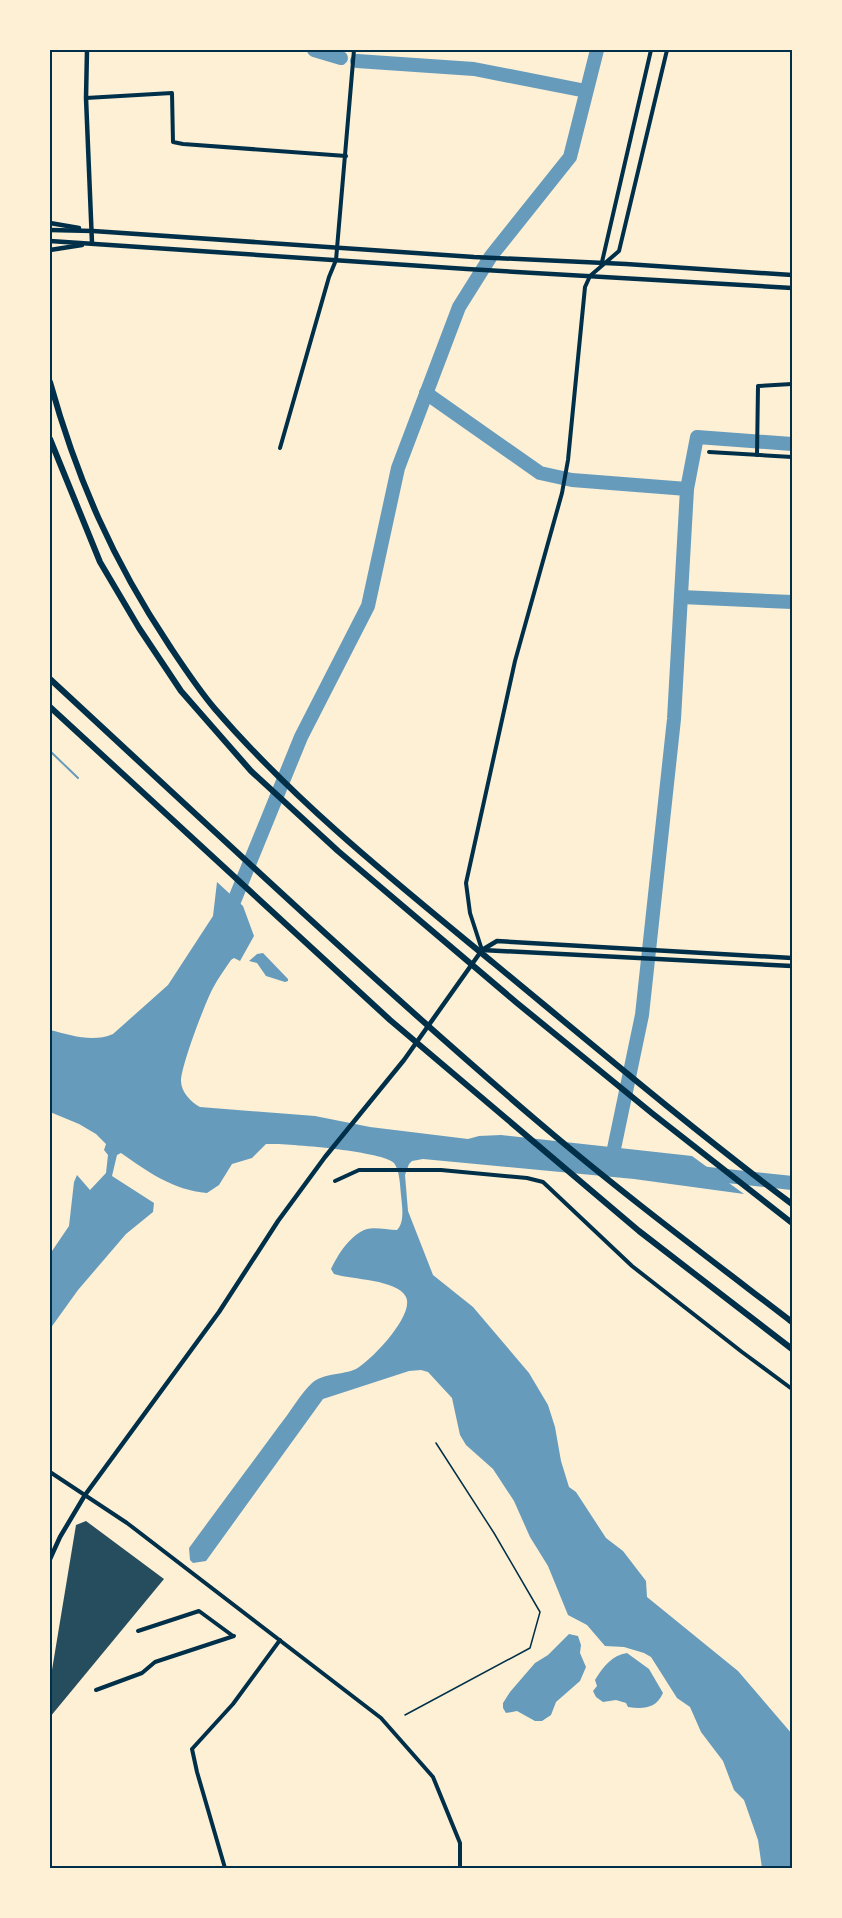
<svg xmlns="http://www.w3.org/2000/svg" width="842" height="1918" viewBox="0 0 842 1918" font-family="Cabin,sans-serif">
	<style>
		.water { fill: #669bbc }
		.lines { fill: none; stroke-linecap: round; stroke-linejoin: round }
		.stream { stroke: #669bbc; stroke-width: 2 }
		.river { stroke: #669bbc; stroke-width: 14 }
		.building { fill: #264d5e }
		.service { stroke: #003049; stroke-width: 1.5 }
		.minor { stroke: #003049; stroke-width: 4 }
		.tertiary { stroke: #003049; stroke-width: 4.5 }
		.secondary { stroke: #003049; stroke-width: 4.5 }
		.trunk { stroke: #003049; stroke-width: 6 }
		.motorway { stroke: #003049; stroke-width: 6 }
		.neatline { fill: none; stroke: #003049; stroke-width: 2 }
	</style>
	<rect width="100%" height="100%" fill="#fdf0d5"/>
	<g class="water">
		<path d="M217 882 243 906 254 936 240 961 234 958 231 960C225 969 218 978 213 988 205 1003 181 1066 181 1081 181 1092 191 1102 200 1107L315 1116 370 1127 468 1139 479 1136 501 1135 692 1156 744 1194 634 1179 423 1159 412 1161 409 1164 405 1175 408 1211 433 1275 473 1307 529 1373 548 1405 555 1427 561 1461 569 1487 576 1492 606 1538 623 1551 646 1581 647 1597 738 1671 792 1734V1868H762L758 1840 744 1800 734 1790 723 1761 701 1732 690 1707 677 1698 651 1657 644 1653 624 1647 605 1646 587 1625 568 1615 548 1566 530 1537 514 1501 493 1469 466 1445 460 1435 452 1398 428 1372 421 1370 409 1371 323 1399 206 1561 193 1563 190 1560 189 1548C219 1507 249 1467 279 1426 289 1414 301 1393 312 1383 323 1373 343 1375 356 1369 371 1361 415 1315 406 1297 397 1279 352 1280 334 1274L331 1269C338 1254 351 1234 367 1229 375 1227 388 1230 397 1230 405 1222 402 1206 401 1195 400 1186 400 1171 394 1163 383 1151 285 1143 266 1144L252 1158 232 1164 219 1185 207 1193C173 1190 148 1172 121 1153L117 1155 112 1176 154 1203 153 1212 126 1234 78 1290 50 1329V1254L69 1226 74 1182 77 1175 90 1190 106 1173 108 1155 104 1150 106 1144 96 1134 79 1124 50 1112V1030C71 1035 92 1043 113 1034L168 985 213 916Z"/>
		<polygon points="263,953 288,979 288,981 285,982 266,976 257,963 249,961 257,954"/>
		<polygon points="569,1634 578,1636 581,1645 580,1653 586,1667 580,1681 556,1702 551,1715 542,1721 535,1721 517,1711 506,1713 503,1708 503,1703 510,1692 535,1663 548,1655"/>
		<path d="M627 1653 649 1669 663 1693C656 1709 643 1709 628 1707L626 1703 616 1700 603 1702 596 1697 593 1691 597 1686 595 1680C603 1667 612 1655 627 1653Z"/>
	</g>
	<g class="lines">
		<polyline class="stream" points="50,751 78,778"/>
		<g class="river">
			<polyline points="314,50 341,58"/>
			<polyline points="357,61 474,69 586,91"/>
			<polyline points="426,393 540,473 572,480 687,489 674,719 642,1015 611,1163"/>
			<polyline points="687,489 697,437 792,444"/>
			<polyline points="681,597 792,602"/>
			<polyline points="228,916 301,737 368,606 398,468 459,307 491,256 570,157 597,50"/>
			<polyline points="699,1173 792,1183"/>
		</g>
	</g>
	<polygon class="building" points="86,1521 164,1579 50,1717 50,1682 76,1525"/>
	<g class="lines">
		<polyline class="service" points="405,1715 530,1648 540,1612 494,1533 436,1443"/>
		<g class="minor">
			<polyline points="86,98 172,93 173,142 183,144 346,156"/>
			<polyline points="602,262 651,50"/>
			<polyline points="280,448 329,277 336,260 354,50"/>
			<polyline points="709,452 792,457"/>
			<polyline points="757,455 758,386 792,384"/>
			<polyline points="482,950 470,913 466,883 515,661 562,493 568,460 585,287 590,276 619,251 667,50"/>
			<polyline points="335,1181 359,1170 441,1170 527,1178 543,1182 632,1266 742,1352 792,1389"/>
			<polyline points="50,1472 127,1523 381,1718 433,1777 460,1843 460,1868"/>
			<polyline points="138,1631 199,1611 233,1636"/>
			<polyline points="96,1690 142,1673 155,1662 234,1636"/>
			<polyline points="225,1868 197,1772 192,1749 233,1704 280,1640"/>
		</g>
		<g class="tertiary">
			<polyline points="87,50 86,98 92,243"/>
			<polyline points="482,950 792,966"/>
			<polyline points="50,1559 60,1537 85,1495 219,1312 278,1221 325,1157 404,1060 482,950 497,941 792,958"/>
		</g>
		<g class="secondary">
			<polyline points="50,223 79,228"/>
			<polyline points="50,230 93,231 474,257 626,264 792,275"/>
			<polyline points="50,241 467,269 792,288"/>
			<polyline points="50,250 82,245"/>
		</g>
		<g class="trunk">
			<path d="M50 382C77 479 113 561 169 645 183 666 198 689 215 709 298 805 399 885 496 965 594 1046 691 1128 792 1204"/>
			<polyline points="50,439 100,562 139,628 181,691 251,771 338,851 517,1003 653,1114 792,1223"/>
		</g>
		<g class="motorway">
			<path d="M50 679C210 827 370 978 536 1120 619 1191 706 1256 792 1322"/>
			<polyline points="50,707 390,1020 639,1231 792,1349"/>
		</g>
	</g>
	<rect width="842" height="1918" fill="none" stroke="#fdf0d5" stroke-width="102"/>
	<rect x="51" y="51" width="740" height="1816" class="neatline"/>
</svg>
